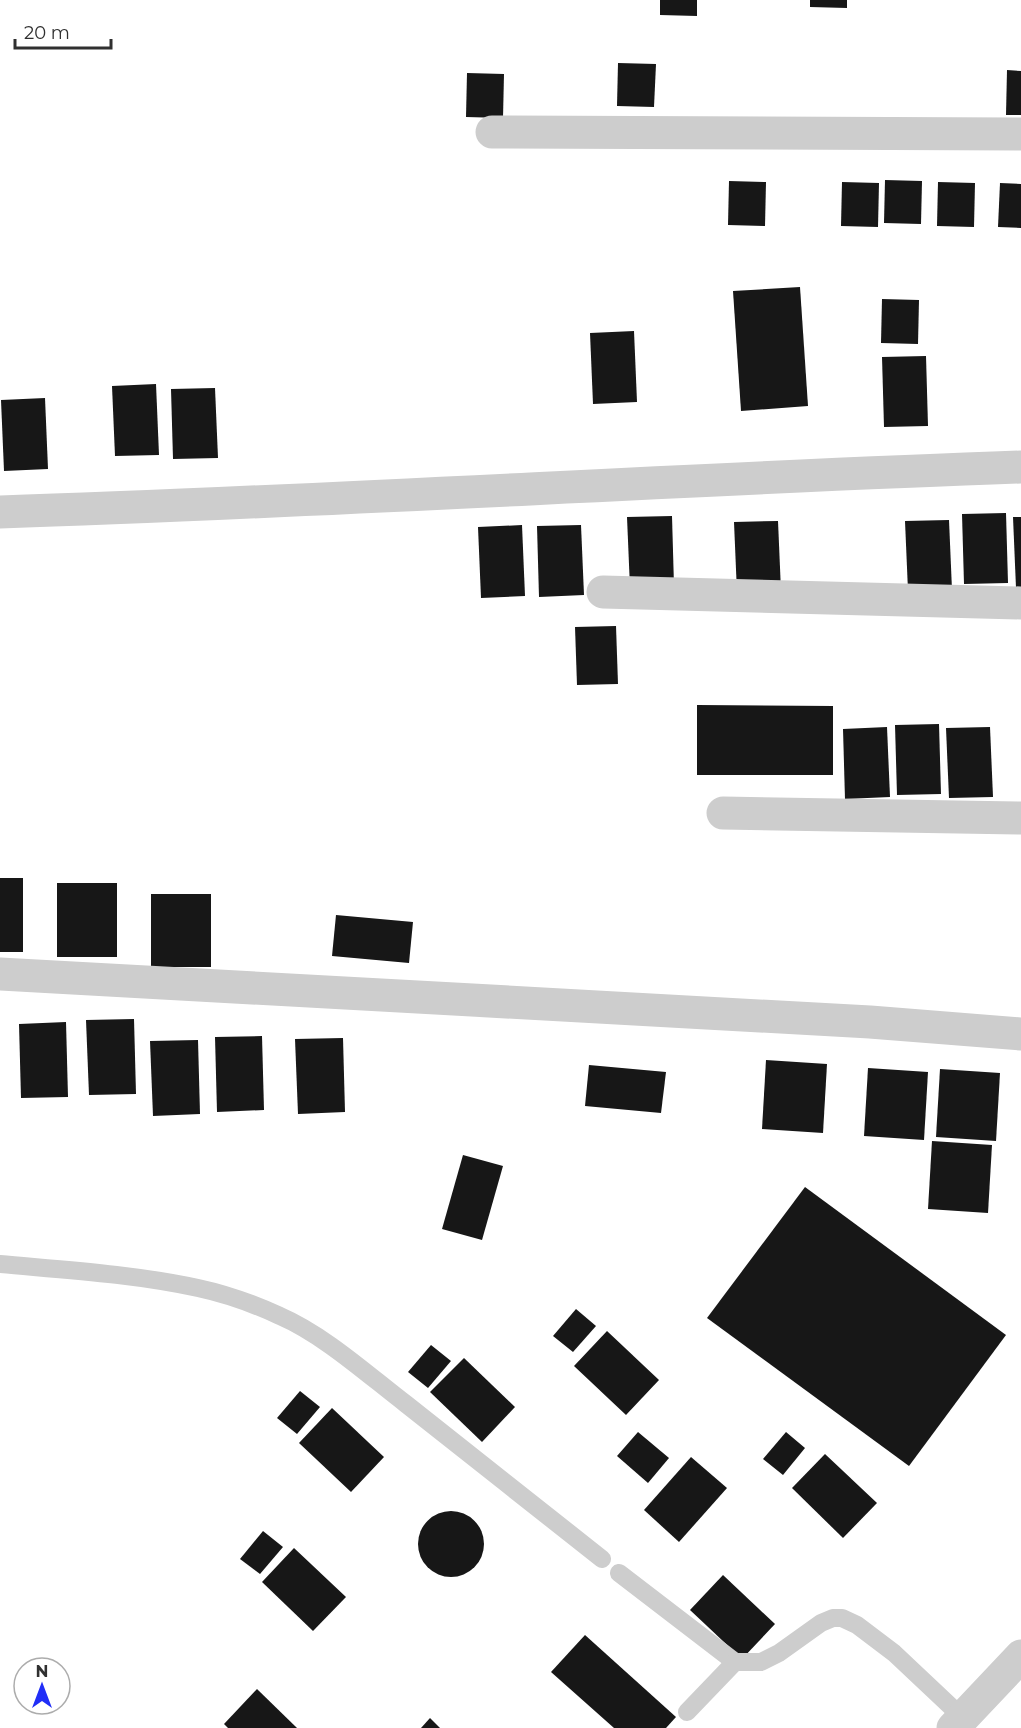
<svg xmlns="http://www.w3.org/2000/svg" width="1021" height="1728" viewBox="0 0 1021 1728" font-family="Montserrat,sans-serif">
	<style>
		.building { fill: #171717 }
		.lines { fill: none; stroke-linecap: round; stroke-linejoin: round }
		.service { stroke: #cdcdcd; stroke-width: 18 }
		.minor { stroke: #cdcdcd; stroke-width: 33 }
		.tertiary { stroke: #cdcdcd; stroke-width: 33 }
	</style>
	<rect width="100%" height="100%" fill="#fff"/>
	<g class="building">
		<polygon points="660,0 697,0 697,16 660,15"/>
		<polygon points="810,0 847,0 847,8 810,7"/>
		<polygon points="618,63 656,64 654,107 617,106"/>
		<polygon points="1007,70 1021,71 1021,115 1006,115"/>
		<polygon points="467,73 504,74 503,118 466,117"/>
		<polygon points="885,180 922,181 921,224 884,223"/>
		<polygon points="729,181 766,182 765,226 728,225"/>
		<polygon points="842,182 879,183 878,227 841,226"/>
		<polygon points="938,182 975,183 974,227 937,226"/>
		<polygon points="1000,183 1021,184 1021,228 998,227"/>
		<polygon points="800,287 808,406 741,411 733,291"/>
		<polygon points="882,299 919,300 918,344 881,343"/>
		<polygon points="634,331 637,402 593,404 590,333"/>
		<polygon points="926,356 928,426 884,427 882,357"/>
		<polygon points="156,384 159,455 115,456 112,386"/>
		<polygon points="215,388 218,458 173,459 171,389"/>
		<polygon points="45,398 48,469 4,471 1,400"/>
		<polygon points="1006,513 1008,583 964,584 962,514"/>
		<polygon points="672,516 674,586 630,588 627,517"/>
		<polygon points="1013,517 1021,517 1021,587 1016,588"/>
		<polygon points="949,520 952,590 908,591 905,521"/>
		<polygon points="778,521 781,591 737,593 734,522"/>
		<polygon points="522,525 525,596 481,598 478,527"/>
		<polygon points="581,525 584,595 539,597 537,526"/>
		<polygon points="616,626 618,684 577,685 575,627"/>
		<polygon points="697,705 833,706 833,775 697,775"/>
		<polygon points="939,724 941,794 897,795 895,725"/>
		<polygon points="887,727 890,797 845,799 843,729"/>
		<polygon points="990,727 993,797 949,798 946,728"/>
		<rect x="0" y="878" width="23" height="74"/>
		<rect x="57" y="883" width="60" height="74"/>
		<rect x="151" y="894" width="60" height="73"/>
		<polygon points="336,915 413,922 409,963 332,956"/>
		<polygon points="134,1019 136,1094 89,1095 86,1020"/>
		<polygon points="66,1022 68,1097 21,1098 19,1024"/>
		<polygon points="262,1036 264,1110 217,1112 215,1037"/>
		<polygon points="343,1038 345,1112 298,1114 295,1039"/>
		<polygon points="198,1040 200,1114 153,1116 150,1041"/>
		<polygon points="766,1060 827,1064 823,1133 762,1129"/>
		<polygon points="589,1065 666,1072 661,1113 585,1106"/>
		<polygon points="868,1068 928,1072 924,1140 864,1136"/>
		<polygon points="940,1069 1000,1073 996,1141 936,1137"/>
		<polygon points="932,1141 992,1145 988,1213 928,1209"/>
		<polygon points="463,1155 503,1166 482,1240 442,1229"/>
		<polygon points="805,1187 1006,1335 909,1466 707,1318"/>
		<polygon points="576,1309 596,1326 573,1352 553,1336"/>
		<polygon points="607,1331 659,1380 626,1415 574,1366"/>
		<polygon points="431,1345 451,1361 428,1388 408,1372"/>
		<polygon points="464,1358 515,1407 482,1442 430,1392"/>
		<polygon points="300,1391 320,1407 297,1434 277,1418"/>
		<polygon points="332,1408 384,1457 351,1492 299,1443"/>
		<polygon points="638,1432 669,1458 648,1483 617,1456"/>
		<polygon points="786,1432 805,1448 783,1475 763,1459"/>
		<polygon points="825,1454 877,1503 843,1538 792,1488"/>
		<polygon points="691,1457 727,1488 679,1542 644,1510"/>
		<circle cx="451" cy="1544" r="33"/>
		<polygon points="263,1531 283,1547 260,1574 240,1559"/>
		<polygon points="294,1548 346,1597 313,1631 262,1582"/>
		<polygon points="723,1575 775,1624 742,1659 690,1610"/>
		<polygon points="585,1635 676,1717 666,1728 614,1728 551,1672"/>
		<polygon points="257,1689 297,1728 228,1728 224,1724"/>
		<polygon points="430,1718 440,1728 421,1728"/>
	</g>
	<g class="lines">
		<g class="service">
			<path d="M0 1264C66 1270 133 1274 198 1288 226 1294 254 1304 280 1316 324 1335 368 1375 406 1404 471 1456 537 1507 602 1559"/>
			<polyline points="619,1573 735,1662 761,1662 779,1653 821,1623 833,1618 842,1618 857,1625 894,1653 963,1718"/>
			<polyline points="687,1712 735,1662"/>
		</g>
		<g class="minor">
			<polyline points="492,132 1021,134"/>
			<path d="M0 512C340 501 681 479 1021 467"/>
			<polyline points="603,592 1021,603"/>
			<polyline points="723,813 1021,818"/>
			<polyline points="0,974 870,1022 1021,1034"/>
		</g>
		<polyline class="tertiary" points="953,1728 1021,1656"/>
	</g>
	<g transform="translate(42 1686)"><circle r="28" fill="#ffffff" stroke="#acacac" stroke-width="1.5"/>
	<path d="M0-4.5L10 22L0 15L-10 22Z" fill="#212ef7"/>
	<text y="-9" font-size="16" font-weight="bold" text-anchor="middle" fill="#303030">N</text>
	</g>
	<path d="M15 39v9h96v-9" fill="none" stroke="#303030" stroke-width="3"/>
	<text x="24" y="39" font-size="18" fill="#303030" stroke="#ffffff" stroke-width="4.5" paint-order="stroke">20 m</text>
</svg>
